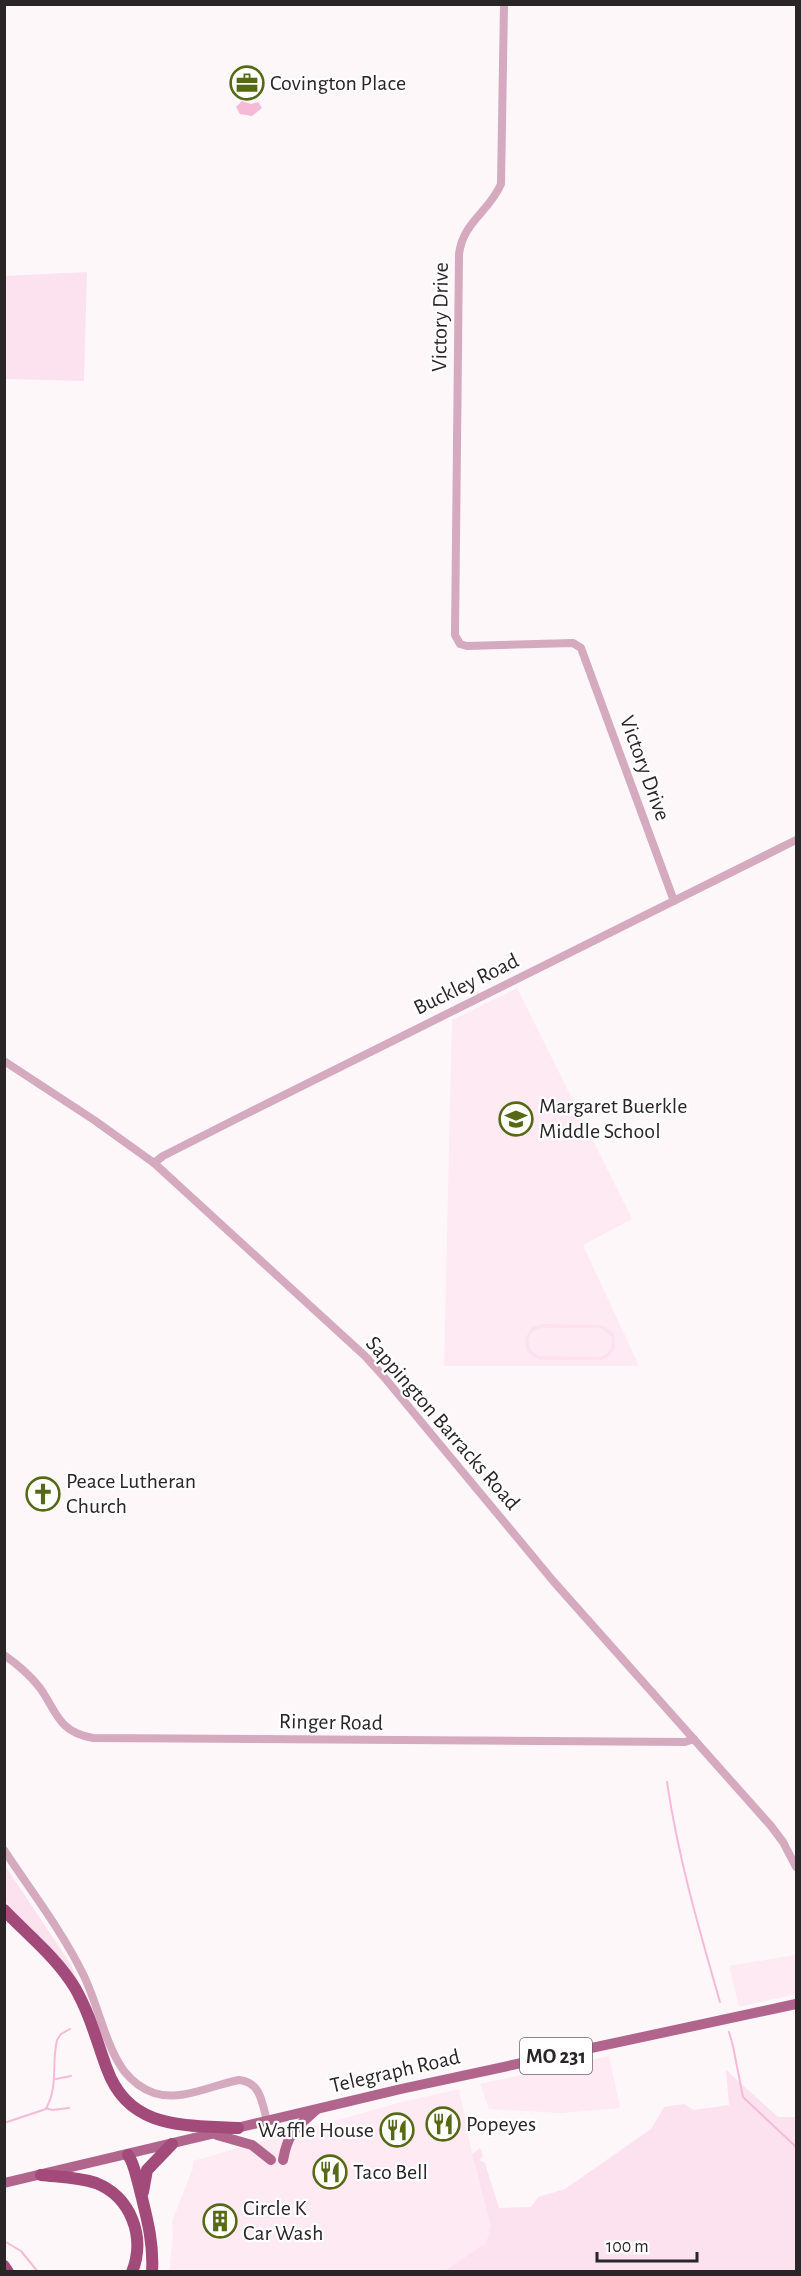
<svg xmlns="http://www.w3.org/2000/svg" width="801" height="2276" viewBox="0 0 801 2276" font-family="'Alegreya Sans',sans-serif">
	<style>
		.built { fill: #fdeaf3 }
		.green { fill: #fce2ee; fill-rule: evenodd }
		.water { fill: #f6bad7 }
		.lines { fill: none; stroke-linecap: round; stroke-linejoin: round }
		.stream { stroke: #f6bad7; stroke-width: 2 }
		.minor { stroke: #d5a9be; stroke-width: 8 }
		.major { stroke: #b1658c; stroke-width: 10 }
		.highway { stroke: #a24a7a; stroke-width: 12 }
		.labels { text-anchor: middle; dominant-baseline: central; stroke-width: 4.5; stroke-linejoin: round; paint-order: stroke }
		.shield { fill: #fff; stroke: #6a6668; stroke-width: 1.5 }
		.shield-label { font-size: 21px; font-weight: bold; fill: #2a2527 }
		.poi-label { font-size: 22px; fill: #2a2527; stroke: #fff; text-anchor: start }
		.street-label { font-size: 22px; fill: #2a2527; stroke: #fff }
	</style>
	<rect width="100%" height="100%" fill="#fdf7fa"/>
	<g class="built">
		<polygon points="517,988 632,1219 583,1245 639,1366 444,1366 452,1020"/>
		<polygon points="796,1955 796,1994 739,2007 729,1966"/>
		<polygon points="609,2056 620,2108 561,2113 489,2109 480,2084"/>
		<polygon points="459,2089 472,2154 494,2238 444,2271 169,2272 173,2236 172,2221 193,2168 193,2161 398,2103"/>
	</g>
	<g class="green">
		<polygon points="87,272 84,381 5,379 5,276"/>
		<path d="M543 1324 601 1325 608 1328 614 1334 615 1348 608 1357 600 1360H540L532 1356 526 1350 525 1339 532 1327ZM540 1328H600L611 1336C614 1346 610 1354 600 1357L538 1356 531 1350 528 1339 532 1332Z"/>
		<polygon points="4,1864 70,1963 91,2008 5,1901"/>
		<polygon points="726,2070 778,2117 796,2117 796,2271 444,2271 486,2243 491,2227 472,2154 480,2148 483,2156 480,2160 485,2163 499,2208 531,2207 538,2197 565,2189 651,2129 664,2107 684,2104 694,2110 729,2105"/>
	</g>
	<polygon class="water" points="242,101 251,104 258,102 262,108 252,116 240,114 236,107"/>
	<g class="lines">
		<g class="stream">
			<path d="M667 1782C678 1857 699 1929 720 2002"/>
			<polyline points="729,2032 733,2046 743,2097 796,2147"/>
			<polyline points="56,2079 71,2076"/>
			<polyline points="46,2108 52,2110 69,2108"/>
			<path d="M4 2123 46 2109C59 2084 51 2066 57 2040L61 2034 70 2029"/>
			<polyline points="4,2241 21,2251 38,2272"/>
		</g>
		<g class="minor">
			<path d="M504 4 501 184C489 212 463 222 459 254L455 635 460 644 467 646 573 643 581 648 674 901"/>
			<polyline points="4,1061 94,1120 154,1163 365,1356 384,1377 554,1582 771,1826 783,1842 796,1867"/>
			<polyline points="154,1163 163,1156 242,1116 796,840"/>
			<path d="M4 1655C17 1664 30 1675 40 1688 57 1712 58 1732 93 1738L685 1742 694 1739"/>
			<path d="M4 1850C31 1891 62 1931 83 1974 98 2004 105 2045 124 2071 132 2081 142 2089 154 2093 181 2102 212 2085 239 2080 261 2082 262 2103 267 2121"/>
		</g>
		<g class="major">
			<polyline points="217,2135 252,2145 271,2160"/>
			<path d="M283 2160C288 2132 296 2128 316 2110"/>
			<polyline points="4,2183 401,2089 796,2004"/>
		</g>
		<g class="highway">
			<path d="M4 1910C29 1936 57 1958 75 1988 90 2014 97 2042 107 2069 129 2130 185 2125 238 2128"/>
			<path d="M128 2155C134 2163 136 2176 139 2186 146 2215 154 2241 152 2272"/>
			<path d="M41 2175C59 2177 78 2177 96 2183 131 2197 146 2237 132 2272"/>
			<polyline points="143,2192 147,2170 172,2144"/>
			<polyline points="4,2266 8,2272"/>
		</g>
	</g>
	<defs>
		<g id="office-ring" transform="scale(1.725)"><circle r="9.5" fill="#fff" stroke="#566915" stroke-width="1.5"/><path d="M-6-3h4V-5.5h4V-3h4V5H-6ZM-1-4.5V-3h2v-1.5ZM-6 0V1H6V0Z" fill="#566915"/></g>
		<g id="school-ring" transform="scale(1.725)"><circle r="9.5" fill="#fff" stroke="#566915" stroke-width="1.5"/><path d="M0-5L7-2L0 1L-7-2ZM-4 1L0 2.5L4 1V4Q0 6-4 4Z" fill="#566915"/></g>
		<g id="church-ring" transform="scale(1.725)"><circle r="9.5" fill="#fff" stroke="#566915" stroke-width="1.5"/><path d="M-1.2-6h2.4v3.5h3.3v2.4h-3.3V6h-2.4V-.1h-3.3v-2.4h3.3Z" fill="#566915"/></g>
		<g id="restaurant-ring" transform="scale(1.725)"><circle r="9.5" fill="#fff" stroke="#566915" stroke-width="1.5"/><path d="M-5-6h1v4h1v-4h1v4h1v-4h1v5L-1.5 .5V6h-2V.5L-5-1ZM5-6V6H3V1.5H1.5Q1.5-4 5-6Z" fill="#566915"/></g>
		<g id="building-ring" transform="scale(1.725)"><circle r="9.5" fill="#fff" stroke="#566915" stroke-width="1.5"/><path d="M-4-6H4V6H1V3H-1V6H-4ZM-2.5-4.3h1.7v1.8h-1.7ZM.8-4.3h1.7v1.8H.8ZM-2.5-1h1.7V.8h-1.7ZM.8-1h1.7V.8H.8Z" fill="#566915"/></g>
	</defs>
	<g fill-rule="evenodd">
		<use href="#office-ring" x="247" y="83"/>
		<use href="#school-ring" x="516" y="1119"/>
		<use href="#church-ring" x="43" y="1494"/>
		<use href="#restaurant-ring" x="443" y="2124"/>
		<use href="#restaurant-ring" x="397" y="2130"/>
		<use href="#restaurant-ring" x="330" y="2172"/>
		<use href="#building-ring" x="220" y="2221"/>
	</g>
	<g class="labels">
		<rect class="shield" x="520" y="2038" width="72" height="36" rx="4.5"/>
		<g class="shield-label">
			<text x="556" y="2056">MO 231</text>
		</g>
		<g class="poi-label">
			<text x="270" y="83">Covington Place</text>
			<text x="539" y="1106">Margaret Buerkle<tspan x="539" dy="25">Middle School</tspan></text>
			<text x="66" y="1481">Peace Lutheran<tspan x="66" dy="25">Church</tspan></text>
			<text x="466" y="2124">Popeyes</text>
			<text x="374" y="2130" text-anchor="end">Waffle House</text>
			<text x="353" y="2172">Taco Bell</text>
			<text x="243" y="2208">Circle K<tspan x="243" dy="25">Car Wash</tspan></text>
		</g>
		<g class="street-label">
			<text transform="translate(440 317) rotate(-89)">Victory Drive</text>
			<text transform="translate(645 768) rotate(70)">Victory Drive</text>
			<text transform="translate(466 984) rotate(-26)">Buckley Road</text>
			<text transform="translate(443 1423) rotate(49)">Sappington Barracks Road</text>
			<text transform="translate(331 1722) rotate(1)">Ringer Road</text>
			<text transform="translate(395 2071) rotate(-13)">Telegraph Road</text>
		</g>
	</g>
	<rect width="801" height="2276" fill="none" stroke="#2a2527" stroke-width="12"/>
	<path d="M597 2252v9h100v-9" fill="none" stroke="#2a2527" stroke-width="3"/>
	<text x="606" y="2252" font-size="18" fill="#2a2527" stroke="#ffffff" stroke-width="4.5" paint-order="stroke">100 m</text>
</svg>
